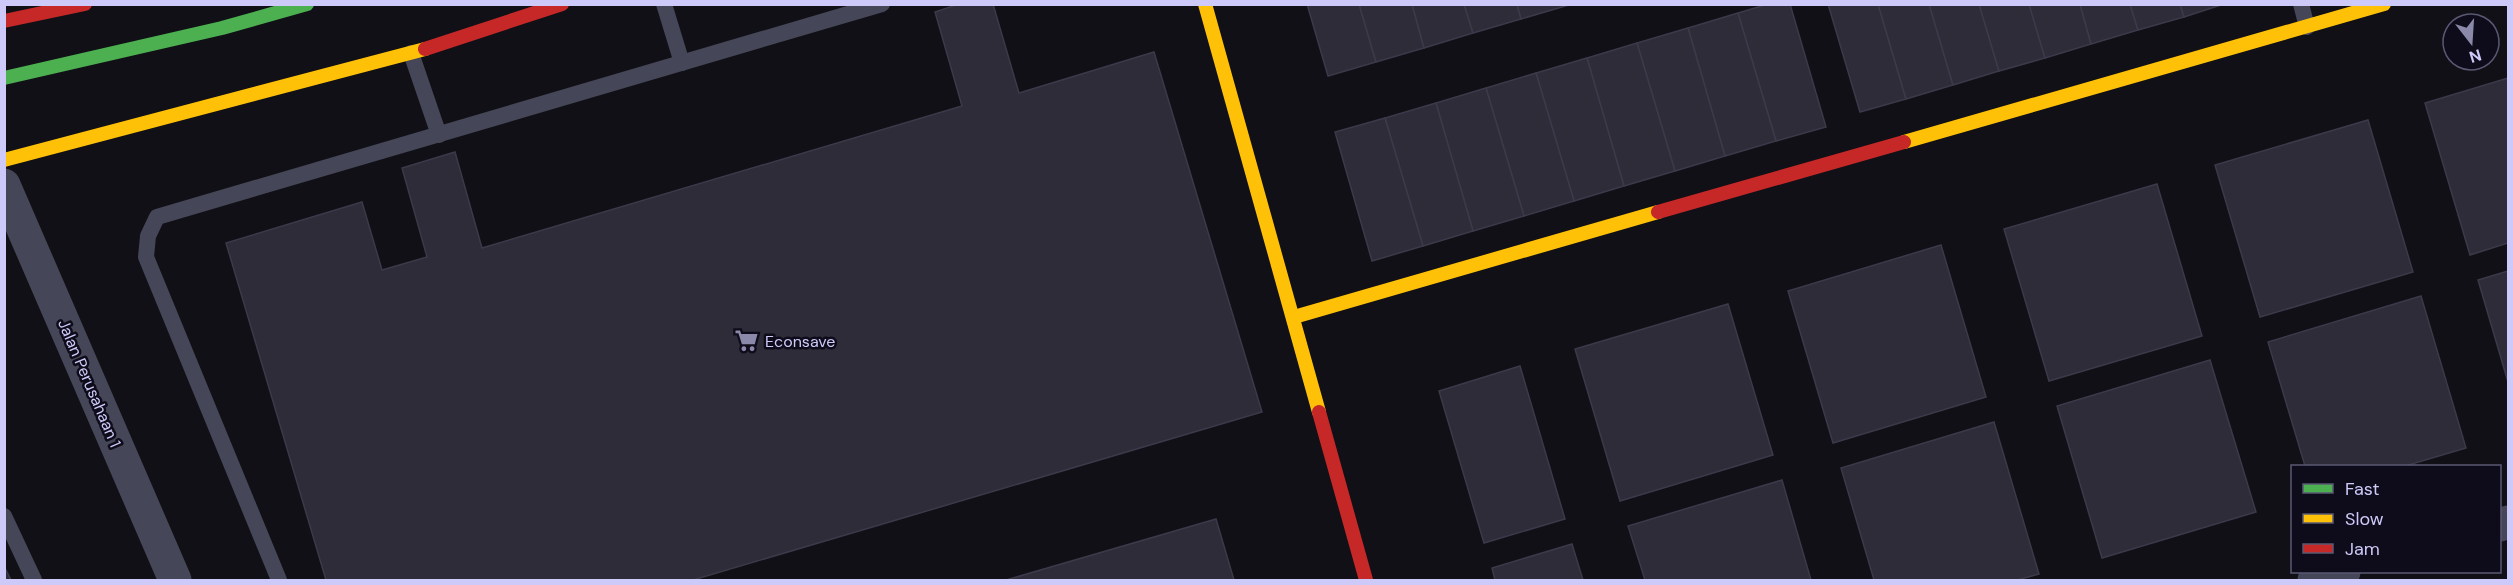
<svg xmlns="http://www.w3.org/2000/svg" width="2513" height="585" font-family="'DM Sans',sans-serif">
<rect width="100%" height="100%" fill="#101016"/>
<g fill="#2e2c38" stroke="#3c3a4a" stroke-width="1.5">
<path d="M959,4H993L1019,93L1154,52L1262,412L693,580H326L226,243L362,202L382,270L427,257L402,168L455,152L482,248L962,106L935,12Z"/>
<path d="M1307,4H1359L1376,62L1328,76Z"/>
<path d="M1359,4H1412L1424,48L1376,62Z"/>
<path d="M1412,4H1464L1473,33L1424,48Z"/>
<path d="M1464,4H1517L1521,19L1473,33Z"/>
<path d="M1517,4H1569V5L1521,19Z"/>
<path d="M1768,4H1790L1826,127L1776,141L1738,13Z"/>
<path d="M1828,4H1878L1906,99L1860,112Z"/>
<path d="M1878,4H1929L1953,85L1906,99Z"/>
<path d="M1929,4H1979L1999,71L1953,85Z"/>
<path d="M1979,4H2029L2045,58L1999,71Z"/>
<path d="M2029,4H2080L2091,44L2045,58Z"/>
<path d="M2080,4H2130L2138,30L2091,44Z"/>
<path d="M2130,4H2180L2184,17L2138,30Z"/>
<path d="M2180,4H2224L2184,17Z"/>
<path d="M1738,13L1776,141L1725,156L1688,28Z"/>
<path d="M1688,28L1725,156L1675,171L1637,43Z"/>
<path d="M1637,43L1675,171L1624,186L1587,58Z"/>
<path d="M1587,58L1624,186L1574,201L1536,73Z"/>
<path d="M1536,73L1574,201L1524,216L1486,88Z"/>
<path d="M2508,78V243L2470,255L2425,103Z"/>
<path d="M1486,88L1524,216L1473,231L1436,103Z"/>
<path d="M1436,103L1473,231L1423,246L1385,118Z"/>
<path d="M1385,118L1423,246L1372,261L1335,132Z"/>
<path d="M2368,120L2413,272L2260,317L2215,165Z"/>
<path d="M2157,184L2202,336L2049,381L2004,229Z"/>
<path d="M1941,245L1986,397L1833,443L1788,291Z"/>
<path d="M2508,271V382L2478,280Z"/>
<path d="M2421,296L2466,448L2405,466H2305L2268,342Z"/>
<path d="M1728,304L1773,455L1620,501L1575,349Z"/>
<path d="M2210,360L2256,512L2102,558L2057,406Z"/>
<path d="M1520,366L1565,519L1484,543L1439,391Z"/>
<path d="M1994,422L2039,574L2017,580H1874L1841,468Z"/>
<path d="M1782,480L1811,580H1645L1628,526Z"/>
<path d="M1216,519L1234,580H1006Z"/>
<path d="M1572,544L1583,580H1495L1492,568Z"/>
<path d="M4,566L11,580H4Z"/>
</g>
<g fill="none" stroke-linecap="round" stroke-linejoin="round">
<g stroke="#454657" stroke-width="16">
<path d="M664,4L682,63"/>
<path d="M2301,4L2307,27"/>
<path d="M411,53L439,135"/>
<path d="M4,516L34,580"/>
<path d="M279,580L146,257L148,236L157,217L882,4"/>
</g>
<g stroke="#454657" stroke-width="33">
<path d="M4,185L175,580"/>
<path d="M2500,525L2508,522"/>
<path d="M2314,580L2344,572"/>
</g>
<path stroke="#4caf50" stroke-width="14" d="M4,78L222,28L307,4"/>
<g stroke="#ffc107" stroke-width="14">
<path d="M1205,4L1319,412"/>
<path d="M1904,142L2384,4"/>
<path d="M4,160L425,49"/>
<path d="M1294,317L1658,212"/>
</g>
<g stroke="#c62828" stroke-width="14">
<path d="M4,21L85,4"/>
<path d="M425,49L562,4"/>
<path d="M1658,212L1904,142"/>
<path d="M1319,412L1366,580"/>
</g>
</g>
<defs>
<symbol id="supermarket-bare" viewBox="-9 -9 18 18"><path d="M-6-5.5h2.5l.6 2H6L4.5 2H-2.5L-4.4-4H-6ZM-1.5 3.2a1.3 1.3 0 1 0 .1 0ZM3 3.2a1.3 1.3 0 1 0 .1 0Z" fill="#8b89aa" stroke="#0e0c1a" stroke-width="2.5" paint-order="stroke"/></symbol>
</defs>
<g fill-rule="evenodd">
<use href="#supermarket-bare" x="730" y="324" width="33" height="33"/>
</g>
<g text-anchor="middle" stroke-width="5" stroke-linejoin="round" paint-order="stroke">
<g font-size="16" fill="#cdcaf9" stroke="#0e0c1a" text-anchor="start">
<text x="765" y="347">Econsave</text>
</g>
<g font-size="16" fill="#cdcaf9" stroke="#0e0c1a">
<text transform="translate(90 383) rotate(67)" y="6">Jalan Perusahaan 1</text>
</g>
</g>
<rect width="2513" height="585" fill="none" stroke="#cdcaf9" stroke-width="12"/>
<rect x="2291" y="465" width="210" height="108" fill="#0e0c1a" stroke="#5a5873" stroke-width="1.5"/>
<rect x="2303" y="484" width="30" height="9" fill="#4caf50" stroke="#5a5873" stroke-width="1.5"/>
<text x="2345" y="495" font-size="18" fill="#cdcaf9">Fast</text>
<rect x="2303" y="514" width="30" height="9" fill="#ffc107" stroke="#5a5873" stroke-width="1.5"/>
<text x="2345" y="525" font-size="18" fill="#cdcaf9">Slow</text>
<rect x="2303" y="544" width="30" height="9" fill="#c62828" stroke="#5a5873" stroke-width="1.5"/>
<text x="2345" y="555" font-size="18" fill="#cdcaf9">Jam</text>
<g transform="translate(2471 42) rotate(163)"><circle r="28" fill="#0e0c1a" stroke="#5a5873" stroke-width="1.5"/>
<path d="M0-4.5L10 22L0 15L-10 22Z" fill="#8b89aa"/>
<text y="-9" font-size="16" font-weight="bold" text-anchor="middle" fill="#cdcaf9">N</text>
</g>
</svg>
